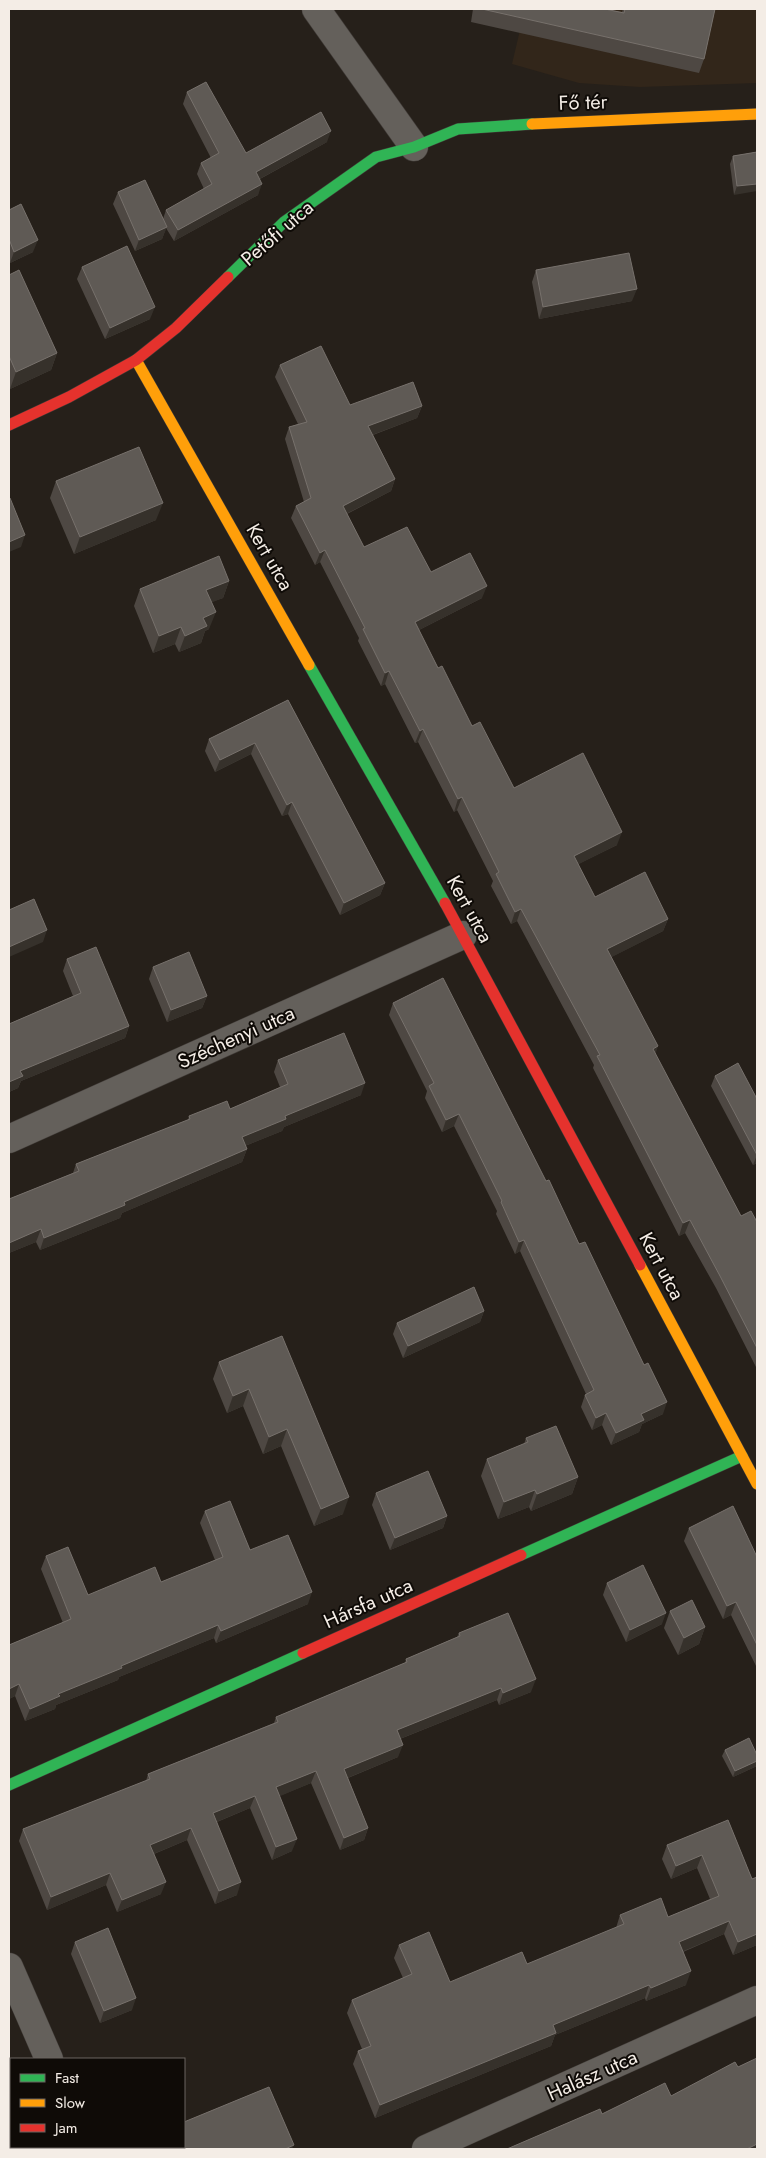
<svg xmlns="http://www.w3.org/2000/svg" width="766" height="2158" font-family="Jost,sans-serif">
<rect width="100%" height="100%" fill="#26201a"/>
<path fill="#32261a" d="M525,9H757V83L640,87L579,83L512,64Z"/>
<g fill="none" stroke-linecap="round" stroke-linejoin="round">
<defs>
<g id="street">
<path d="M316,9L414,147"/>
<path d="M9,1139L463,935"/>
<path d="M9,1967L49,2059"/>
<path d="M87,2147L88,2149"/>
<path d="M426,2149L757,2000"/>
</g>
<g id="fast">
<path d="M228,277L284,222L376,157L414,147L458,129L532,124"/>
<path d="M309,665L445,903"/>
<path d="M521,1555L742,1456"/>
<path d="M9,1785L303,1653"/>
</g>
<g id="slow">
<path d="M532,124L757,114"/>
<path d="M136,360L309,665"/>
<path d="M640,1265L757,1484"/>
</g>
<g id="jam">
<path d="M9,425L69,397L136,360L176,328L228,277"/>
<path d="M445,903L640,1265"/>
<path d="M303,1653L521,1555"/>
</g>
</defs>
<use href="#street" stroke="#403b37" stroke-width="29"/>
<use href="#fast" stroke="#403b37" stroke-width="12"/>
<use href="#slow" stroke="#403b37" stroke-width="12"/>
<use href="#jam" stroke="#403b37" stroke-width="12"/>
<use href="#street" stroke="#64605b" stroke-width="28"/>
<use href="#fast" stroke="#30b455" stroke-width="11"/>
<use href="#slow" stroke="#ff9f0a" stroke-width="11"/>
<use href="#jam" stroke="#e5322d" stroke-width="11"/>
</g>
<g fill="#4e4843">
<path d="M473,9H605L622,12L623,9H715L704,59L699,73L471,22Z"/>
<path d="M187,92L246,153L327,142L260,179L258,195L174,241L166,228L162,239L135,251L113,204L118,192L163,219L166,210L204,189L197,174L201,163L211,158L183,104Z"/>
<path d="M757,152L734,195L730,164L733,156Z"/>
<path d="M9,210L33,252L10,263L9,260Z"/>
<path d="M82,267L150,319L105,339L77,279Z"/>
<path d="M536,270L632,301L539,319L532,282Z"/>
<path d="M9,275L57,353L51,370L10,389L9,386Z"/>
<path d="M280,365L350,405L422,406L417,418L373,435L395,479L391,491L347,514L364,547L431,572L482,598L419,630L438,668L472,726L514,788L617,845L578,864L595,897L668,919L663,931L611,957L655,1054L741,1216L757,1222V1369L716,1288L685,1233L679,1236L593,1068L594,1065L517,921L511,924L491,886L493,881L457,810L454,812L418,742L415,743L385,684L381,686L358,641L359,638L320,562L315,565L291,518L296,506L304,502L285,439L289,427L298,424L275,377Z"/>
<path d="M56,481L156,520L74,554L50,498Z"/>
<path d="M229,581L223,598L211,602L209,629L205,631L201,643L179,652L175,644L153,653L134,606L140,589Z"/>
<path d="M288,700L385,883L380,895L340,915L288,814L282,816L251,754L215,772L205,751L209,739Z"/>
<path d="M67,959L129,1026L125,1038L21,1081L18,1088L9,1092V1024L73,996L63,971Z"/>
<path d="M153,967L207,996L202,1008L167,1022L149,979Z"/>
<path d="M393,1003L579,1244L663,1414L642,1424L639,1432L611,1445L602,1425L592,1430L581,1407L585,1395L586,1394L520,1251L515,1254L496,1214L497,1211L454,1126L442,1132L425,1098L427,1091L389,1015Z"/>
<path d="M278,1060L361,1095L284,1127L282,1131L245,1146L247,1149L242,1162L122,1213L120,1218L40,1250L36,1242L9,1253V1199L73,1173L76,1164L188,1120L189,1116L230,1109L280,1087L274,1072Z"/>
<path d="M715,1076L757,1099V1163L753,1165L711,1086Z"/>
<path d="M484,1311L480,1322L403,1358L393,1334L397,1323Z"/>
<path d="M282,1336L343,1514L314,1526L281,1446L263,1454L243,1406L227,1413L213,1379L219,1362Z"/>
<path d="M526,1438L578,1477L572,1494L531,1511L529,1507L498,1519L481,1476L487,1459L524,1444Z"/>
<path d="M376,1493L447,1516L443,1528L390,1550L372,1505Z"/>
<path d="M205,1511L250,1550L308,1604L216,1643L214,1638L119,1677L118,1680L56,1705L55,1709L25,1721L15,1696L9,1699V1645L63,1623L41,1569L46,1556L88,1595L161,1582L215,1560L200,1523Z"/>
<path d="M689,1528L757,1557V1668L731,1615L723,1619L684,1541Z"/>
<path d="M607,1583L662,1624L626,1642L603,1595Z"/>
<path d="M670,1611L705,1627L699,1644L678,1655L664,1628Z"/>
<path d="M459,1633L531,1692L499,1705L497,1700L400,1739L398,1757L348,1778L368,1828L364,1840L340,1850L311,1783L279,1796L292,1851L272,1860L250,1808L217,1822L237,1895L215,1904L187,1840L154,1854L161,1894L117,1912L106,1885L47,1910L19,1841L23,1829L146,1781L148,1774L274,1723L276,1717L405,1663L406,1659L457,1637Z"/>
<path d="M725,1750L757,1766L733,1777L722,1756Z"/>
<path d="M728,1820L752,1879L757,1877V1945L733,1955L724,1934L683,1952L686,1985L646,2001L645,1998L555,2035L551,2046L375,2118L353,2064L358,2051L362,2049L347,2013L352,2000L403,1978L394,1958L399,1945L450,1982L527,1964L616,1928L620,1915L668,1917L710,1899L697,1868L671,1879L662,1859L667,1845Z"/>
<path d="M75,1942L132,2010L100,2023L71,1954Z"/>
<path d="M140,2147H147L292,2149H139Z"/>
</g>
<g fill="#36312b">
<path d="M331,131L327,142L252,183L256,172Z"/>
<path d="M262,184L258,195L174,241L178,230Z"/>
<path d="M757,184V191L734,195L737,186Z"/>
<path d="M167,227L162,239L135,251L139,240Z"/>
<path d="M38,240L33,252L10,263L14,252Z"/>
<path d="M637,289L632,301L539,319L543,307Z"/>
<path d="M155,307L150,319L105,339L110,328Z"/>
<path d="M57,353L51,370L10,389L16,372Z"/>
<path d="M422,406L417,418L364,438L368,426Z"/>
<path d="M395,479L391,491L338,518L343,506Z"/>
<path d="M163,503L156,520L74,554L80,537Z"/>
<path d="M25,535L21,547L9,552V542Z"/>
<path d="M325,550L320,562L315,565L320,553Z"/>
<path d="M229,581L223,598L200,607L206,590Z"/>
<path d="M487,586L482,598L411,634L415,622Z"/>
<path d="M216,612L209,629L205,631L201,643L179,652L185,636L203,618Z"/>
<path d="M181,627L175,644L153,653L159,636Z"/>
<path d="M389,671L385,684L381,686L385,673Z"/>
<path d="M423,729L418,742L415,743L420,731Z"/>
<path d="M255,743L251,754L215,772L220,760Z"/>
<path d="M462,797L457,810L454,812L458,799Z"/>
<path d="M292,802L288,814L282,816L287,805Z"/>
<path d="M622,832L617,845L569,869L574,856Z"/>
<path d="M385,883L380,895L340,915L344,903Z"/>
<path d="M521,909L517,921L511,924L515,912Z"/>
<path d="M668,919L663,931L602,962L607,949Z"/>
<path d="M47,930L43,942L9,957V947Z"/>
<path d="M207,996L202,1008L167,1022L171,1010Z"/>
<path d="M129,1026L125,1038L21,1081L18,1088L9,1092V1082L20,1071Z"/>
<path d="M658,1046L654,1059L653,1049Z"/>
<path d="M365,1083L361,1095L284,1127L282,1131L237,1149L242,1137L285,1116Z"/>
<path d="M459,1114L454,1126L442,1132L446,1120Z"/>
<path d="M247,1149L242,1162L122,1213L120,1218L40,1250L44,1238L124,1202Z"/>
<path d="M757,1155V1163L753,1165Z"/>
<path d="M690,1220L685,1233L679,1236L683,1223Z"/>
<path d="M41,1229L36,1242L9,1253V1243Z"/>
<path d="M524,1240L520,1251L515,1254L519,1242Z"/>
<path d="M484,1311L480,1322L403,1358L408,1346Z"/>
<path d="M249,1389L243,1406L227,1413L233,1396Z"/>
<path d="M667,1402L663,1414L642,1424L639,1432L611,1445L616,1433L641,1414Z"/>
<path d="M606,1413L602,1425L592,1430L596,1418Z"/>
<path d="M287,1429L281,1446L263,1454L269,1437Z"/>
<path d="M578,1477L572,1494L531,1511L537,1494Z"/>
<path d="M535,1490L529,1507L498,1519L504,1502Z"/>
<path d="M349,1497L343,1514L314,1526L321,1509Z"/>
<path d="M447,1516L443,1528L390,1550L395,1538Z"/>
<path d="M312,1592L308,1604L216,1643L221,1631Z"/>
<path d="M736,1602L731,1615L723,1619L727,1606Z"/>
<path d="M666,1613L662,1624L626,1642L630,1630Z"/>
<path d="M218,1625L214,1638L119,1677L118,1680L56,1705L55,1709L25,1721L30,1709L58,1694L121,1666Z"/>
<path d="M705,1627L699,1644L678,1655L684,1638Z"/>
<path d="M536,1679L531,1692L499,1705L503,1693Z"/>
<path d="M19,1684L15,1696L9,1699V1689Z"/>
<path d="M501,1688L497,1700L392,1742L397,1730Z"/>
<path d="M403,1745L398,1757L340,1781L344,1769Z"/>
<path d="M757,1761V1766L733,1777L735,1771Z"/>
<path d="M316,1771L311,1783L271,1800L276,1787Z"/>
<path d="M255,1796L250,1808L209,1825L213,1813Z"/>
<path d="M191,1828L187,1840L146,1857L150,1845Z"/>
<path d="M368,1828L364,1840L340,1850L344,1838Z"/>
<path d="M297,1839L292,1851L272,1860L276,1847Z"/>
<path d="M702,1855L697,1868L671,1879L676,1866Z"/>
<path d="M110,1873L106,1885L47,1910L51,1897Z"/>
<path d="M166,1882L161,1894L117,1912L122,1900Z"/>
<path d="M241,1882L237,1895L215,1904L219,1891Z"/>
<path d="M729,1921L724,1934L674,1955L679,1942Z"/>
<path d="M757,1934V1945L733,1955L738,1942Z"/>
<path d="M691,1971L686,1985L646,2001L651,1988Z"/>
<path d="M649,1985L645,1998L555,2035L551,2046L375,2118L380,2105L553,2025Z"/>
<path d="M136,1998L132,2010L100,2023L104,2011Z"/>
<path d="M757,2144V2149H747Z"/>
<path d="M294,2145L292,2149H285Z"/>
</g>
<g fill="#5f5a55" stroke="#77716c">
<path d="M482,9H605L624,13L625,9H715L704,59Z"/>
<path d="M206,82L246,153L321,112L331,131L256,172L262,184L178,230L166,210L212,184L201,163L219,153L187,92Z"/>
<path d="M757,152V184L737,186L733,156Z"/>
<path d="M145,180L167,227L139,240L118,192Z"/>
<path d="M21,204L38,240L14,252L9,239V210Z"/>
<path d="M127,246L155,307L110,328L82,267Z"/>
<path d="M629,253L637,289L543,307L536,270Z"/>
<path d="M19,270L57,353L16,372L9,356V275Z"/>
<path d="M321,346L350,405L413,382L422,406L368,426L395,479L343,506L364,547L407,527L431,572L470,553L487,586L415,622L438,668L442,666L472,726L480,722L514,788L583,753L622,832L574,856L595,897L645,872L668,919L607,949L658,1046L653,1049L741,1216L751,1211L757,1222V1348L720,1276L690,1220L683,1223L597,1056L600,1055L521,909L515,912L496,874L499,872L462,797L458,799L423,729L420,731L389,671L385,673L363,629L365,628L325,550L320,553L296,506L311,498L289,427L307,422L280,365Z"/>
<path d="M139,447L163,503L80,537L56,481Z"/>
<path d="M10,498L25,535L9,542V499Z"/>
<path d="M219,556L229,581L206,590L216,612L203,618L207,626L185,636L181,627L159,636L140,589Z"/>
<path d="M288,700L385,883L344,903L292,802L287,805L255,743L220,760L209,739Z"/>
<path d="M34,899L47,930L9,947V910Z"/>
<path d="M96,947L129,1026L20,1071L23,1076L9,1082V1024L81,993L67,959Z"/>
<path d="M189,952L207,996L171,1010L153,967Z"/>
<path d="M443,978L546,1181L549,1180L579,1244L585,1242L644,1365L648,1363L667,1402L641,1414L644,1420L616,1433L606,1413L596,1418L585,1395L594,1390L524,1240L519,1242L501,1202L502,1201L459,1114L446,1120L429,1086L434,1083L393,1003Z"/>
<path d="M344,1033L365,1083L285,1116L286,1119L242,1137L247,1149L124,1202L125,1205L44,1238L41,1229L9,1243V1199L79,1171L76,1164L190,1119L189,1116L227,1101L230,1109L288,1084L278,1060Z"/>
<path d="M738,1063L757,1099V1155L715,1076Z"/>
<path d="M474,1287L484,1311L408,1346L397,1323Z"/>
<path d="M282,1336L349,1497L321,1509L287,1429L269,1437L249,1389L233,1396L219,1362Z"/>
<path d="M556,1426L578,1477L537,1494L535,1490L504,1502L487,1459L528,1442L526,1438Z"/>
<path d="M428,1471L447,1516L395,1538L376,1493Z"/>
<path d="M230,1501L250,1550L288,1535L312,1592L221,1631L218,1625L121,1666L122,1668L58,1694L60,1696L30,1709L19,1684L9,1689V1645L71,1619L46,1556L68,1547L88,1595L155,1567L161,1582L223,1557L205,1511Z"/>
<path d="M733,1506L757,1557V1645L736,1602L727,1606L689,1528Z"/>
<path d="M643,1565L666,1613L630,1630L607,1583Z"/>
<path d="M692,1600L705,1627L684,1638L670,1611Z"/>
<path d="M508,1613L536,1679L503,1693L501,1688L397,1730L403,1745L344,1769L368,1828L344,1838L316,1771L276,1787L297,1839L276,1847L255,1796L213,1813L241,1882L219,1891L191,1828L150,1845L166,1882L122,1900L110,1873L51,1897L23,1829L150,1779L148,1774L278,1722L276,1717L407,1662L406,1659L460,1636L459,1633Z"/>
<path d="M749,1738L757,1755V1761L735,1771L725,1750Z"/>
<path d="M728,1820L752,1879L757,1877V1934L738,1942L729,1921L679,1942L691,1971L651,1988L649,1985L553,2025L556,2033L380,2105L358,2051L371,2046L352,2000L412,1974L399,1945L429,1932L450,1982L522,1952L527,1964L624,1924L620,1915L661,1898L668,1917L719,1896L702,1855L676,1866L667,1845Z"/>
<path d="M108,1928L136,1998L104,2011L75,1942Z"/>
<path d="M757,2058V2144L747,2149H507L600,2109L602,2114L665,2083L671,2096L735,2062L738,2067Z"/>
<path d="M269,2087L294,2145L285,2149H148L147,2147H184V2122Z"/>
</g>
<g text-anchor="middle" stroke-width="4" stroke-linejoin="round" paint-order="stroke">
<g font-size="20" fill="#f4ede6" stroke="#0f0b07">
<text transform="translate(583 102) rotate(-2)" y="7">Fő tér</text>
<text transform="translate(277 233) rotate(-41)" y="7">Petőfi utca</text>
<text transform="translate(270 557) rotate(60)" y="7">Kert utca</text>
<text transform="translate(470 909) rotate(61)" y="7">Kert utca</text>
<text transform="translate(236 1037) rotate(-24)" y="7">Széchenyi utca</text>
<text transform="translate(662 1266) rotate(62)" y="7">Kert utca</text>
<text transform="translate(368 1603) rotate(-24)" y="7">Hársfa utca</text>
<text transform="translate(592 2075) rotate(-24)" y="7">Halász utca</text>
</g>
</g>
<rect width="766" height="2158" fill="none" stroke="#f4ede6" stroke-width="20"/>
<rect x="10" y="2058" width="175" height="90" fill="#0f0b07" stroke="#6b6560"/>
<rect x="20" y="2074" width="25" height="8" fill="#30b455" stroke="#6b6560"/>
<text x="55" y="2083" font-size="15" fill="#f4ede6">Fast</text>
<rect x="20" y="2099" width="25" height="8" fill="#ff9f0a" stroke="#6b6560"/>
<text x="55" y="2108" font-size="15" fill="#f4ede6">Slow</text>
<rect x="20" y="2124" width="25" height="8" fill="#e5322d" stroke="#6b6560"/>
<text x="55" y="2133" font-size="15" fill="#f4ede6">Jam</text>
</svg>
